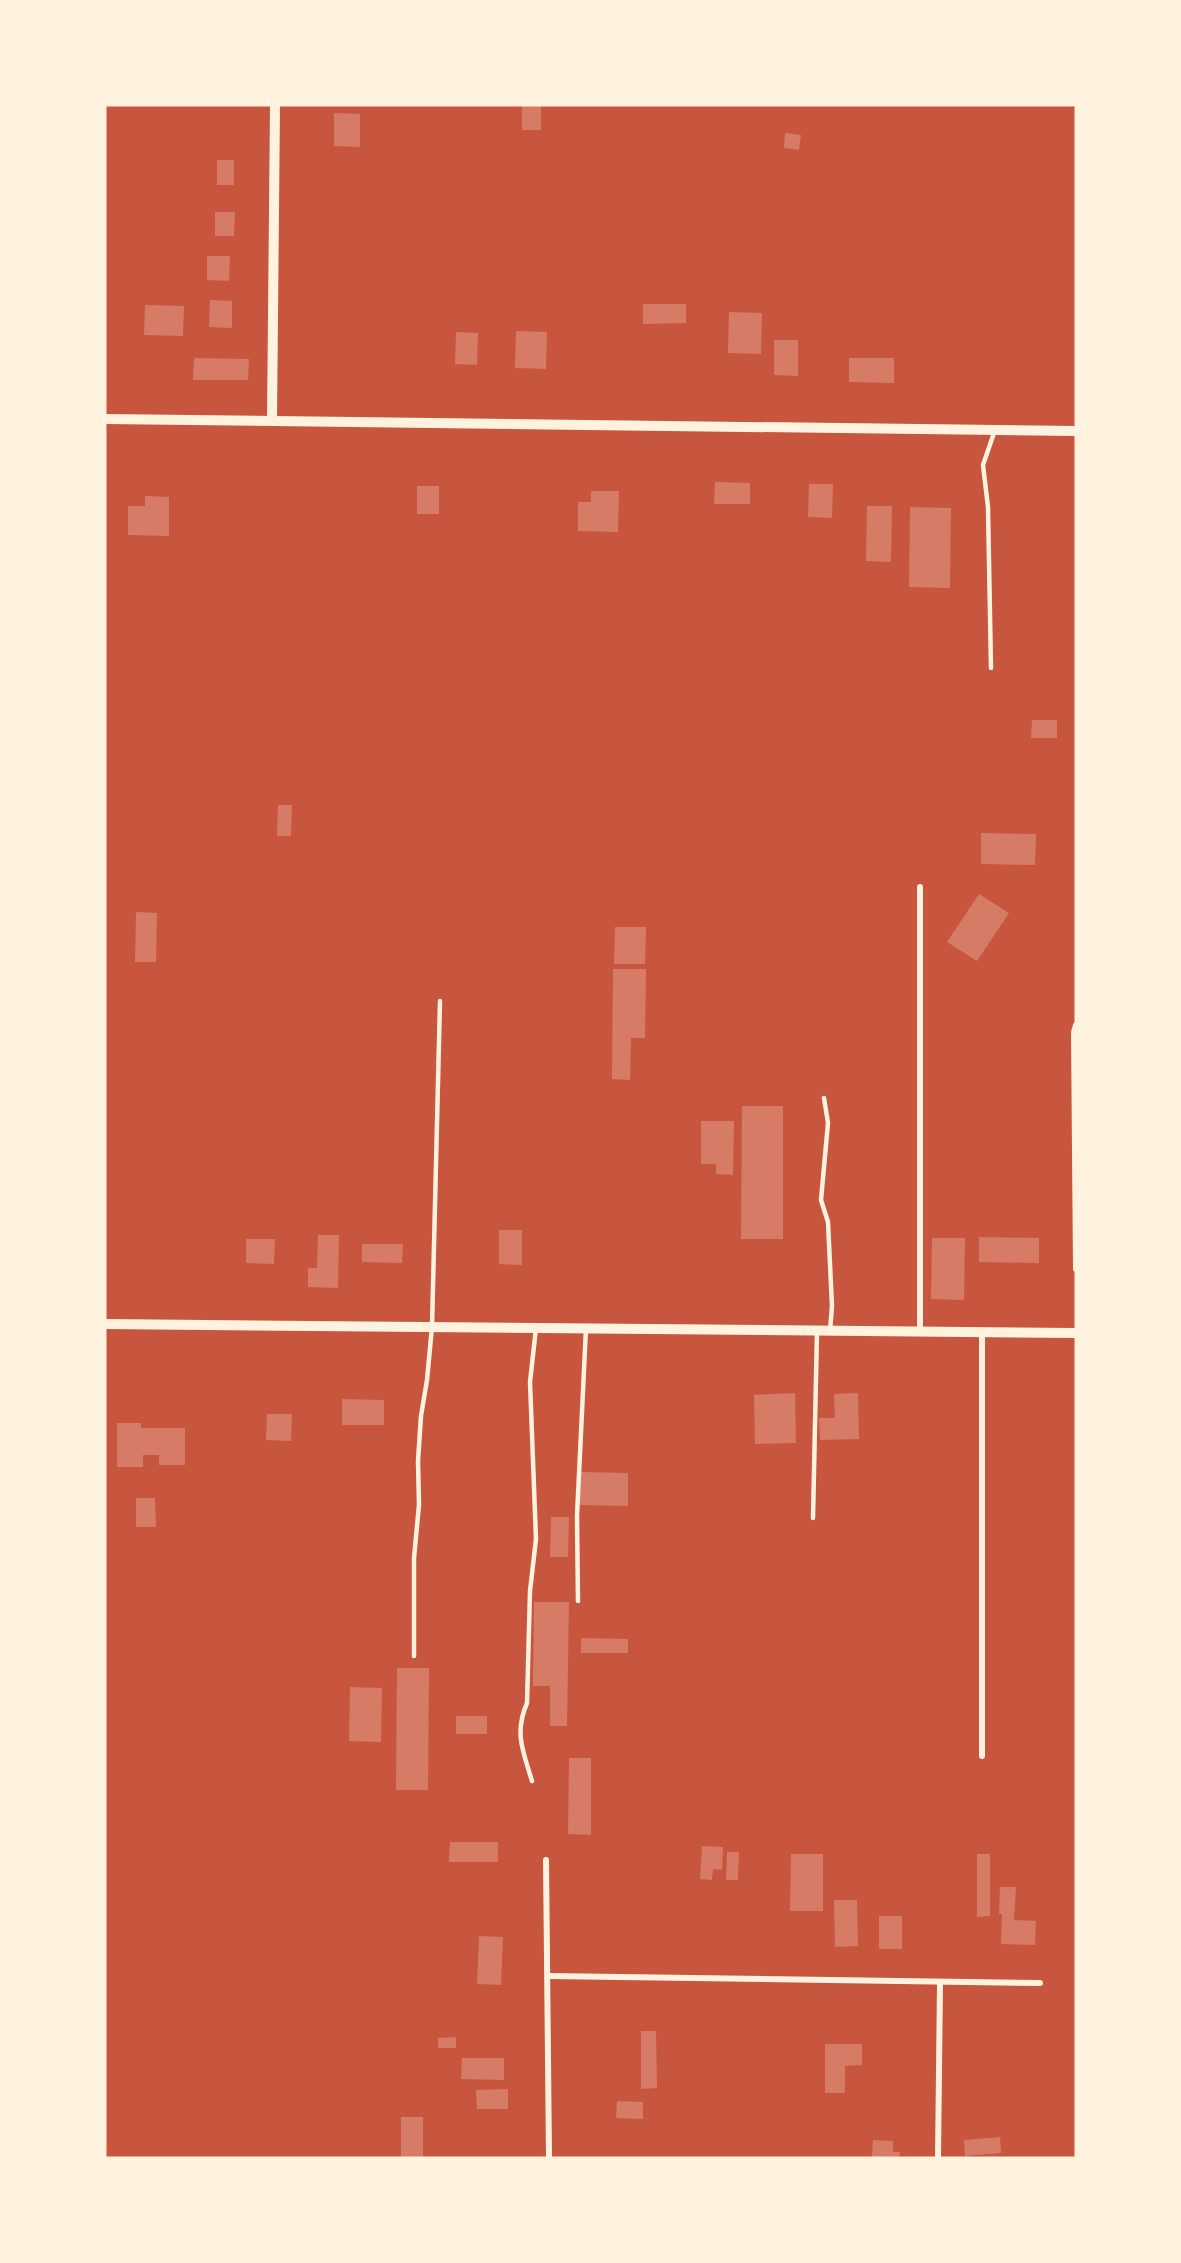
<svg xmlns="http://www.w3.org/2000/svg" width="1181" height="2263" font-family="'Source Sans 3',sans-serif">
<rect width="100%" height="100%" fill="#c8553d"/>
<g fill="#d67c66">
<rect x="522" y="105" width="19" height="25"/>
<path d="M334,113L360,114V147L334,146Z"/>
<path d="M785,133L801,135L799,150L784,148Z"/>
<rect x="217" y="160" width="17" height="25"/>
<path d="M215,212H235L234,236H215Z"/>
<path d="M207,256H230L229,281L207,280Z"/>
<path d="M210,300L232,301V328L209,327Z"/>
<path d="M643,304H686V323L643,324Z"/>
<path d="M145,305L184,306L183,336L144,335Z"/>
<path d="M729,312L762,313L761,354L728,353Z"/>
<path d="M516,331L547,332L546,369L515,368Z"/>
<path d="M456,332L478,333L477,365L455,364Z"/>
<path d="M774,340H798V376L774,375Z"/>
<path d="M194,358L249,359L248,380H193Z"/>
<path d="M849,358H894V383L849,382Z"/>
<path d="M715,482L750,483V504H714Z"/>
<path d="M809,484H833L832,518L808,517Z"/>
<rect x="417" y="486" width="22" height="28"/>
<path d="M591,491H619L618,532L578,531V502H591Z"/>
<path d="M145,496L169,497V536L128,535V506H145Z"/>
<path d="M867,506H892L891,562L866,561Z"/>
<path d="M910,507L951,508L950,588L909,587Z"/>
<path d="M1032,720H1057V738H1031Z"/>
<path d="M278,805H292L291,836H277Z"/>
<path d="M981,833L1036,834L1035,865L981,864Z"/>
<path d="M979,894L1009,913L977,961L947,942Z"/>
<path d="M136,912L157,913L156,962H135Z"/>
<path d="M615,927H646L645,964H614Z"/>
<path d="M613,969H646L645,1038H631L630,1080L612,1079Z"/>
<path d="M742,1106H783V1239H741Z"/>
<path d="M701,1121H734L733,1175L716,1174V1164H701Z"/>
<path d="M499,1230H522V1265L499,1264Z"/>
<path d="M318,1235H339L338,1288L308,1287V1268H317Z"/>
<path d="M979,1237L1039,1238V1263L979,1262Z"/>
<path d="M932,1238H965L964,1300L931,1299Z"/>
<path d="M246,1239H275L274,1264L246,1263Z"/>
<path d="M362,1244H403L402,1263L362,1262Z"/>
<path d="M795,1393L796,1443L755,1444L754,1395Z"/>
<path d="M858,1393L859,1439L820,1440L819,1418H835L834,1394Z"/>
<path d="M342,1399L384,1400V1425H342Z"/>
<path d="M267,1414H292L291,1441L266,1440Z"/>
<path d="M117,1423H141V1428H185V1465H159V1455H143V1467H117Z"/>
<path d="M580,1472L628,1473V1506L580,1505Z"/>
<path d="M136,1498H155L156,1527H136Z"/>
<path d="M551,1517H569L568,1557H550Z"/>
<path d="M534,1602H569L567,1726H550V1686H533Z"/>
<path d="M581,1638L628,1639V1653H581Z"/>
<path d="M397,1668H429L428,1790H396Z"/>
<path d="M350,1687L382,1688L381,1742L349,1741Z"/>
<rect x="456" y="1716" width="31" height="18"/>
<path d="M569,1758H591V1835L568,1834Z"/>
<path d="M450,1842H498V1862H449Z"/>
<path d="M702,1846L723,1847L722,1870L713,1869L712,1880L700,1879Z"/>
<path d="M727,1852H739L738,1880H726Z"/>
<path d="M791,1854H823V1911H790Z"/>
<path d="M977,1854H990V1916L977,1917Z"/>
<path d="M1000,1887H1016L1014,1920L1036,1921L1035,1945L1001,1944L1002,1914H999Z"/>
<path d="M834,1900H857L858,1946L835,1947Z"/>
<rect x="879" y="1916" width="23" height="33"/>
<path d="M479,1936L503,1937L501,1985L477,1984Z"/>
<path d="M641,2031H656L657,2088L641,2089Z"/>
<path d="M456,2037V2048H438V2038Z"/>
<path d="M825,2044H862V2065L845,2066V2093H825Z"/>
<path d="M462,2058H504V2080L461,2079Z"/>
<path d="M508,2089V2109H477L476,2090Z"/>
<path d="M617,2101L643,2102V2119L616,2118Z"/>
<rect x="401" y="2117" width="22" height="41"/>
<path d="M1000,2137L1001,2153L965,2156L964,2140Z"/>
<path d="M873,2140L893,2141V2152H900L899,2158H872Z"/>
</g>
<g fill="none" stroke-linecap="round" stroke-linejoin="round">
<g stroke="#fff3e0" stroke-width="4.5">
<path d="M991,668L988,507L983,465L995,430"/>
<path d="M824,1098L828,1123L821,1200L828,1222L832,1306L830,1331"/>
<path d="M813,1518L817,1331"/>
<path d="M578,1601L577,1516L586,1328"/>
<path d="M414,1656V1558L419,1505L418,1461L421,1416L427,1380L432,1327L440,1001"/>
<path d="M532,1781C523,1751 514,1733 527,1703L530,1591L536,1539L530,1382L536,1328"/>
</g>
<g stroke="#fff3e0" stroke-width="6">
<path d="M920,887V1332"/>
<path d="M1076,1025L1074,1032L1076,1269"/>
<path d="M982,1332V1756"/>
<path d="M546,1860L549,2158"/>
<path d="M548,1976L1040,1983"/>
<path d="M938,2158L940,1983"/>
</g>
<g stroke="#fff3e0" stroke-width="10">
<path d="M105,419L1076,431"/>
<path d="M272,421L275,105"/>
<path d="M105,1324L1076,1333"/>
</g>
</g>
<rect width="1181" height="2263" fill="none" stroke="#fff3e0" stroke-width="213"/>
</svg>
